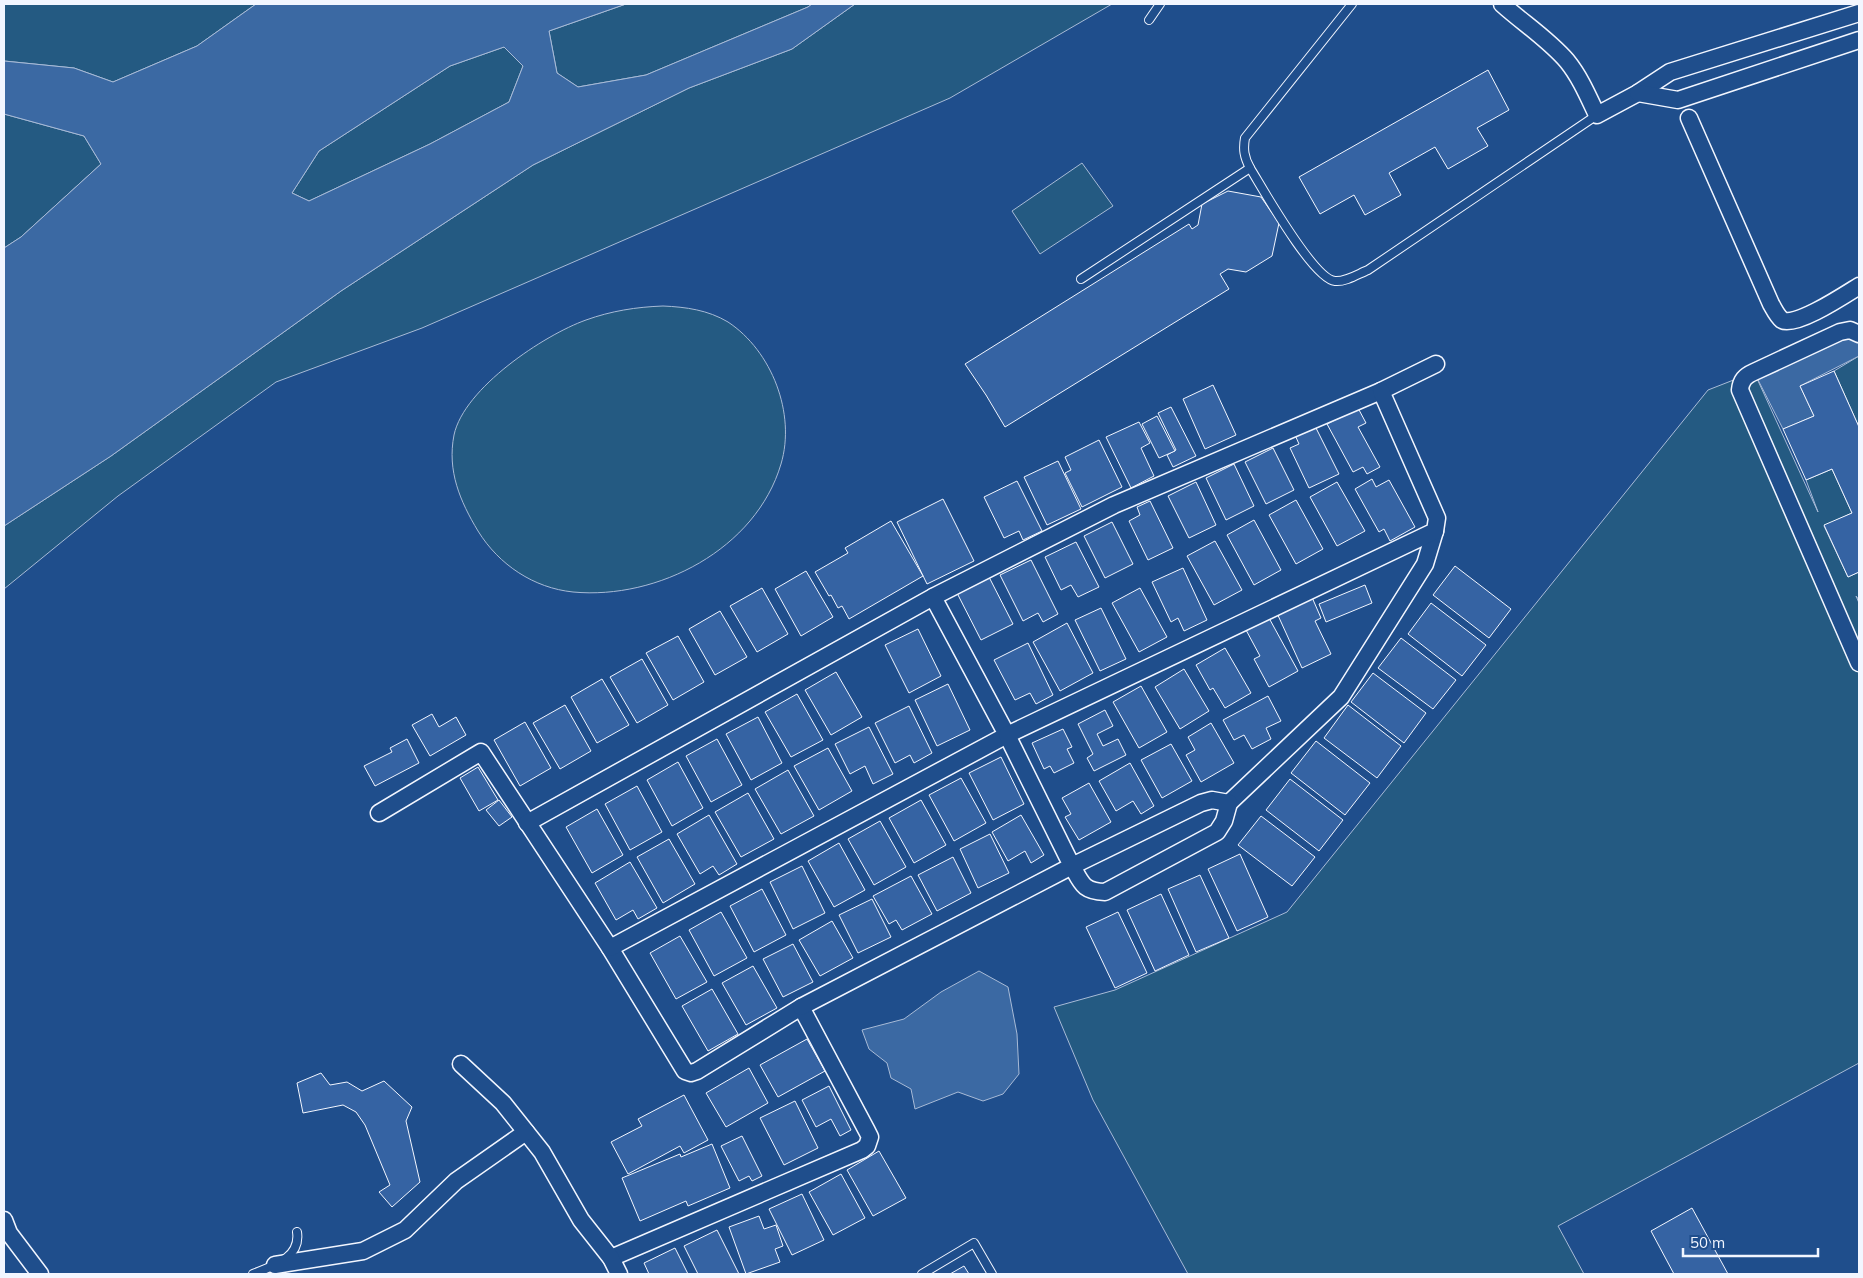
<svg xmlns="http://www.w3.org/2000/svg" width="1863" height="1278" font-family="Mulish,sans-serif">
<rect width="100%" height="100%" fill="#1f4e8c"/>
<g fill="#245a82" stroke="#a8bbd7">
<path d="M4,4H256L197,46L113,82L74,68L4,61Z"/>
<path d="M626,4H812L808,7L646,75L578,87L557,73L549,31Z"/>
<path d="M855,4H1112L950,98L422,328L276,382L118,496L4,589V526L111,456L341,291L533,165L689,88L792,49Z"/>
<path d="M504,47L523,66L509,102L430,144L309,201L292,193L319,151L450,66Z"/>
<path d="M4,114L84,136L101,164L21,237L4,248Z"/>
<path d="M1082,163L1113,206L1040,254L1012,211Z"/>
<path d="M663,306C686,307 708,310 728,322C772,351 796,414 781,464C756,549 658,600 573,592C534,588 499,565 478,531C460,501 447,471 454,435C464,388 544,335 586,320C611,311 636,307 663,306Z"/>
<path d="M1859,356V427L1834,371Z"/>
<path d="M1754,372L1818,512L1806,480L1832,469L1852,513L1824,526L1848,577L1859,572V600L1856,596L1859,603V1063L1558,1226L1584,1274H1188L1093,1100L1054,1007L1115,990L1287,912L1708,390Z"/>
</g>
<g fill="#3b69a3" stroke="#a8bbd7" fill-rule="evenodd">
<path d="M256,4H626L549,31L557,73L578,87L646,75L808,7L812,4H855L792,49L689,88L533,165L341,291L111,456L4,526V248L21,237L101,164L84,136L4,114V61L74,68L113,82L197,46ZM504,47L523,66L509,102L430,144L309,201L292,193L319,151L450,66Z"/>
<path d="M1854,332L1859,341V356L1800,386L1814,416L1783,429L1754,372Z"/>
<path d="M979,971L1008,987L1017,1034L1019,1074L1003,1094L983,1101L958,1092L915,1109L911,1089L891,1078L887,1063L869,1049L862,1030L904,1019L941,992Z"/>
</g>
<g fill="#3563a3" stroke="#f2f6ff">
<path d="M1488,70L1509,110L1477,128L1488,146L1448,169L1435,147L1389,173L1401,195L1365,215L1354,195L1320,214L1299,177Z"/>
<path d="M1228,191L1261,197L1279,223L1272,256L1246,272L1228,269L1220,274L1229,289L1005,427L986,395L965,364L1189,224L1192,229L1198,225L1202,204Z"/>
<path d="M1834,371L1859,427V572L1848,577L1824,525L1852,513L1832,469L1806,480L1783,429L1814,416L1800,386Z"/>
<path d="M1213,385L1236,435L1205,449L1183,399Z"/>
<path d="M1171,407L1196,456L1173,467L1167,455L1176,450L1158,413Z"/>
<path d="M1358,408L1366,423L1358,427L1380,467L1367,474L1363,467L1353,472L1327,424Z"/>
<path d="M1157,416L1175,451L1159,458L1142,424Z"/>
<path d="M1139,422L1150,443L1141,448L1154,476L1131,488L1106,437Z"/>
<path d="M1315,426L1339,474L1309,488L1290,448L1299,444L1295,435Z"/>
<path d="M1099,440L1122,487L1082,507L1065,473L1071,470L1065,457Z"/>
<path d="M1273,448L1294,490L1266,504L1245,462Z"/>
<path d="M1058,461L1081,509L1047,525L1024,477Z"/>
<path d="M1234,464L1254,506L1226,520L1206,478Z"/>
<path d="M1372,479L1376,487L1389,480L1415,527L1390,541L1384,529L1379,532L1355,489Z"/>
<path d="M1017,481L1042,531L1023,540L1019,531L1004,538L984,497Z"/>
<path d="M1196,482L1216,525L1189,538L1168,496Z"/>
<path d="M1337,482L1365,531L1337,546L1310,497Z"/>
<path d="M943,499L974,561L927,584L897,522Z"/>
<path d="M1296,500L1323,549L1296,564L1269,515Z"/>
<path d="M1150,501L1173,548L1148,560L1129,521L1140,515L1137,507Z"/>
<path d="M1254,520L1281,570L1254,585L1227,535Z"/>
<path d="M891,521L923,576L849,619L842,606L838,608L831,595L829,596L815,572L848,553L845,548Z"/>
<path d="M1112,522L1133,564L1105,578L1084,536Z"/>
<path d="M1215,541L1242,590L1214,605L1187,556Z"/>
<path d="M1076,542L1099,587L1078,597L1071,585L1061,590L1045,557Z"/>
<path d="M1031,560L1058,614L1043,622L1038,613L1023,621L1000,575Z"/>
<path d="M1455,566L1511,609L1489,638L1433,595Z"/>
<path d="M1183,568L1207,620L1184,631L1178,618L1171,622L1152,582Z"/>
<path d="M806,571L833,617L801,636L775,589Z"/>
<path d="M989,577L1013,624L981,640L957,593Z"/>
<path d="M1365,585L1372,603L1326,622L1319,604Z"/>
<path d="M762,588L788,634L757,652L730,606Z"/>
<path d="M1140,588L1167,637L1139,652L1112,603Z"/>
<path d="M1311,595L1321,618L1315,621L1331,654L1302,668L1276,611Z"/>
<path d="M1431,603L1486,645L1462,676L1408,634Z"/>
<path d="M1101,608L1126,659L1100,671L1075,620Z"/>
<path d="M720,611L747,657L715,675L689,629Z"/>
<path d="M1269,618L1298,671L1269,687L1254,659L1260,656L1246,630Z"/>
<path d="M1067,623L1093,673L1060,691L1033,642Z"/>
<path d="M918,629L941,676L909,693L885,645Z"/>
<path d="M678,636L704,682L673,700L646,653Z"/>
<path d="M1401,638L1456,680L1433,709L1378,668Z"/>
<path d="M1028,643L1053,695L1036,704L1030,693L1015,700L994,660Z"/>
<path d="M1225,648L1251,693L1225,708L1213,688L1210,690L1196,665Z"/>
<path d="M642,659L668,705L637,723L610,677Z"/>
<path d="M1184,669L1209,711L1180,729L1155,687Z"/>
<path d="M836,672L862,717L831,735L805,690Z"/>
<path d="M1373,673L1426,713L1404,743L1351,702Z"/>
<path d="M602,679L629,725L597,743L571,697Z"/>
<path d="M948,684L970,730L937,746L915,700Z"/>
<path d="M1141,686L1167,732L1139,748L1113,702Z"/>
<path d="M797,694L823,740L791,757L765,712Z"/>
<path d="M1268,696L1281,721L1266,728L1271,739L1252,749L1244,735L1234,740L1223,720Z"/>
<path d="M565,705L591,751L560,769L533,723Z"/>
<path d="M1348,705L1401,746L1377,778L1324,738Z"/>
<path d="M909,706L932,753L914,763L910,755L895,763L875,723Z"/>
<path d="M1105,710L1113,726L1097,734L1103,746L1118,739L1126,755L1094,771L1087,758L1093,754L1078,724Z"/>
<path d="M432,714L439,727L456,717L466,735L430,756L412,725Z"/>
<path d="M758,717L782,763L751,780L726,734Z"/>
<path d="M525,722L551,768L520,786L494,740Z"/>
<path d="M1211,723L1234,763L1201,782L1186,755L1195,750L1188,737Z"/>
<path d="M869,727L893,774L873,784L865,766L850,774L835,744Z"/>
<path d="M1063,729L1072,747L1067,749L1074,763L1054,773L1050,766L1044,769L1032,743Z"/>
<path d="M407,739L419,763L375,786L364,766L392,752L390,748Z"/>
<path d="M717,739L742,785L711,802L686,756Z"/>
<path d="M1316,741L1370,783L1345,815L1291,773Z"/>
<path d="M1171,744L1192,781L1162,798L1141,760Z"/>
<path d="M828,748L852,791L819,810L794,766Z"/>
<path d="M1001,757L1024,804L993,820L969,773Z"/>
<path d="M678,762L703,808L672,826L647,780Z"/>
<path d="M1130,763L1154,806L1141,814L1133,801L1116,811L1099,781Z"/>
<path d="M478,767L498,800L479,811L460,778Z"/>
<path d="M788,770L814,816L781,834L755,789Z"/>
<path d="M961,778L986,823L954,841L929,795Z"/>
<path d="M1290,779L1343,820L1319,851L1266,810Z"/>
<path d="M1089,783L1111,822L1079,840L1065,817L1071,814L1062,798Z"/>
<path d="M637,786L662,832L630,850L605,804Z"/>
<path d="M748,793L774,839L741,857L715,812Z"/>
<path d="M499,800L512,817L499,826L486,810Z"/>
<path d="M921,800L946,845L914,863L889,818Z"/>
<path d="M597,809L623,855L592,873L566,827Z"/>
<path d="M709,815L737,864L719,875L713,866L700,874L677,834Z"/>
<path d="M1021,815L1044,855L1031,863L1025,851L1008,861L992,832Z"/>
<path d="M1261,816L1315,857L1292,886L1238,845Z"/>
<path d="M880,821L906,867L874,885L848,839Z"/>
<path d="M990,834L1009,873L978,888L960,849Z"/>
<path d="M669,839L695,884L663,903L637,857Z"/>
<path d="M839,843L865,890L834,907L808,861Z"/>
<path d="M1240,854L1268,917L1237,931L1208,869Z"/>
<path d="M953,857L971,893L937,911L918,875Z"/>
<path d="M630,862L657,908L638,919L633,910L616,920L595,883Z"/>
<path d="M802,866L825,913L793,929L770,882Z"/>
<path d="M1200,875L1229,938L1196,952L1168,889Z"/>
<path d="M911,876L932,914L902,930L896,920L889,924L873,896Z"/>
<path d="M762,889L786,935L754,952L730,906Z"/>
<path d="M1161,894L1189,955L1155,971L1127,910Z"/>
<path d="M872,899L891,937L858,953L839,915Z"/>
<path d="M721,912L747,958L714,976L689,930Z"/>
<path d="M1118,912L1147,973L1115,988L1086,927Z"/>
<path d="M832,921L853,958L820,976L799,940Z"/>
<path d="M680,936L707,982L676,999L650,953Z"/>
<path d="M793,944L813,982L783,997L763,959Z"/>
<path d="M753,966L777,1008L746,1025L722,983Z"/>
<path d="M712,989L738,1034L708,1051L682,1006Z"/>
<path d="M807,1039L825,1071L778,1097L760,1065Z"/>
<path d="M749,1068L768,1103L726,1127L706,1093Z"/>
<path d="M321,1073L330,1085L347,1082L362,1091L384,1081L412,1107L406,1121L420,1182L392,1207L379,1192L390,1185L365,1125L356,1112L343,1105L303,1113L297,1083Z"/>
<path d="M829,1086L851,1130L840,1136L831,1119L816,1127L802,1100Z"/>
<path d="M684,1095L708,1140L684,1153L680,1146L628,1174L611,1142L642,1126L638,1119Z"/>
<path d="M795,1101L818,1148L784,1165L760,1118Z"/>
<path d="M742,1136L762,1176L752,1181L749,1176L739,1181L721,1146Z"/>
<path d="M712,1144L730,1188L688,1206L686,1201L640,1221L622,1178L680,1154L681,1157Z"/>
<path d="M879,1151L906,1198L873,1216L847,1170Z"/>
<path d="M841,1174L865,1218L833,1235L809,1192Z"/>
<path d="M802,1194L824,1240L792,1255L769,1209Z"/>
<path d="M1692,1208L1728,1274H1674L1651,1231Z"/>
<path d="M759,1216L764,1229L776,1225L783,1246L775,1249L780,1262L746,1274L729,1227Z"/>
<path d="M717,1230L739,1274H698L684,1246Z"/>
<path d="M675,1248L688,1274H649L644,1263Z"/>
<path d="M964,1266L969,1274H950Z"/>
</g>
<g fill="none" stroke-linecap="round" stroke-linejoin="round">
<defs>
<g id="service">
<path d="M1352,4L1245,138C1243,149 1244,157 1250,168C1263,189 1313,279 1335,281C1346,282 1358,274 1368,270L1597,115"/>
<path d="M1149,20L1160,4"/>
<path d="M1081,279L1250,168"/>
<path d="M253,1274C273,1266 301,1258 297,1232"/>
<path d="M922,1274L974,1243L992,1274"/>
</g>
<g id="minor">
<path d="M1502,4C1523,23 1548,39 1567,61C1580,77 1588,96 1597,115L1638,93L1670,72L1859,13"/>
<path d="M1638,93L1678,100L1859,40"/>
<path d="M1689,118L1771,304C1774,309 1777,316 1782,320C1795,328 1846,294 1859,286"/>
<path d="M1859,334L1850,330L1840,332L1754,372C1745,376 1741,380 1740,390L1859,663"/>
<path d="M1229,803L1341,697L1425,564L1435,531"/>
<path d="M379,813L481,752L610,948L685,1071L691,1073L697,1071L801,1007L867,1131L870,1137L867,1146L862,1150L611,1258"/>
<path d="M527,823L933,597L1114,505L1381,391L1436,364"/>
<path d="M610,948L1007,735L933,597"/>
<path d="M801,1007L1072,866L1201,803L1212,800L1229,803L1224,821L1217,832L1105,892C1083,891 1082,884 1072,866L1007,735L1435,531L1437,518L1381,391"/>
<path d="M461,1064L503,1103L542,1152L581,1220L611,1258L619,1274"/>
<path d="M4,1220L9,1233L40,1274"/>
<path d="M275,1265L363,1251L405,1230L456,1181L526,1132"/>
</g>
</defs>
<use href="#service" stroke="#f2f6ff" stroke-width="10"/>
<use href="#minor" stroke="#f2f6ff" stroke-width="19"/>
<use href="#service" stroke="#1f4e8c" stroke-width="8"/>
<use href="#minor" stroke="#1f4e8c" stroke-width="16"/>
</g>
<rect width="1863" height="1278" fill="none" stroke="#f2f6ff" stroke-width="10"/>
<path d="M1683 1248v8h135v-8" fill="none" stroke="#f2f6ff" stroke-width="2.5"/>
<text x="1690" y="1248" font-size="15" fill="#f2f6ff" stroke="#1f4e8c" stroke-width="4" paint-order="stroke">50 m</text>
</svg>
